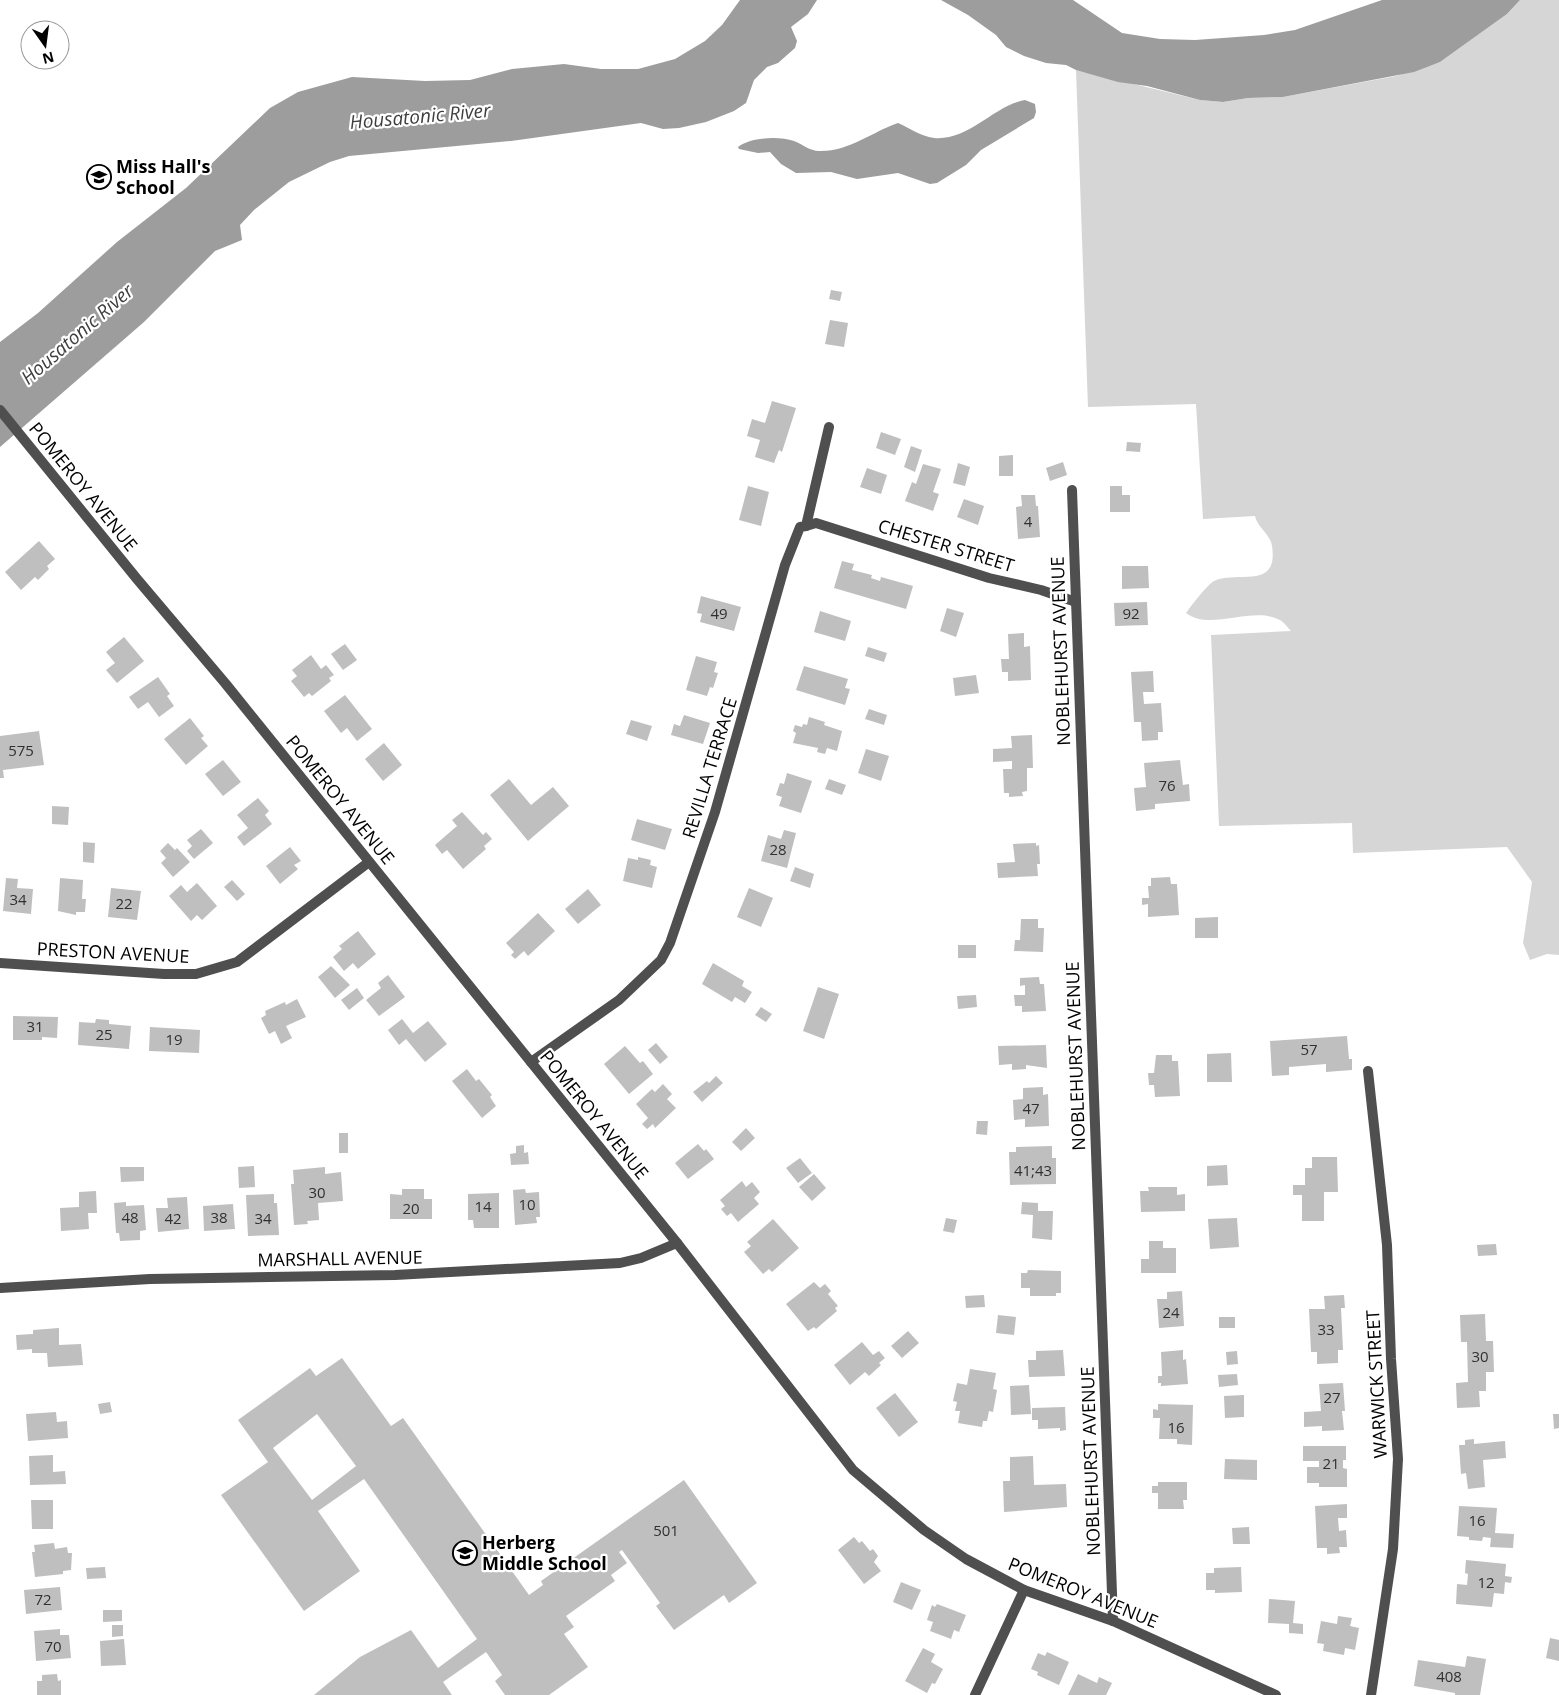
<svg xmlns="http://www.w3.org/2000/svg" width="1559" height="1695" font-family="'Open Sans',sans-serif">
<rect width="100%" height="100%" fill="#fff"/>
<path fill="#d6d6d6" d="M1520,0H1559V955L1547,954L1530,960L1523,943L1532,882L1507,847L1353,853L1352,823L1219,826L1211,635L1291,631C1288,628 1284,622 1280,620C1252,605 1210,632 1186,613C1192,605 1206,586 1214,581C1236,570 1279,591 1272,546C1271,535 1257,527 1255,516L1203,519L1196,404L1088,407L1076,70L1200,100L1223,102L1248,98L1283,97L1396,76L1440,62L1507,14Z"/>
<g fill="#9d9d9d">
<path d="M740,0H817L808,14L791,27L797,41L795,48L778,63L767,67L754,80L746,103L734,111L706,122L679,128L663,129L641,123L511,141L349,156L330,162L289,182L254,210L240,225L242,240L215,251L144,322L0,447V342L38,313L117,242L186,188L270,108L298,92L352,77L425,81L470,80L512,69L564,64L601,69H638L675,59L705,41L722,25Z"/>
<path d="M941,0H1073L1122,33L1160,39L1195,40L1264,35L1295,30L1382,0H1520L1507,14L1440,62L1414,72L1283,97L1248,98L1223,102L1200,100L1147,86L1118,82L1076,70L1066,65L1046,63L1024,56L1006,47L996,35L968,15Z"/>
<path d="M1025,100L1035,104L1036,112L1034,118L981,150L966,165L937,183L930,184L898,173L857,179L831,172L796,173L781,164L770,152L758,153L739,149L738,147C751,137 779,136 794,141C802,144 810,151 819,151C848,152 872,132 898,123C910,128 920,136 934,138C969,141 993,106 1025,100Z"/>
</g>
<g fill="#bfbfbf" fill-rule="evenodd">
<path d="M831,290L842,292L840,301L829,299Z"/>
<path d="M830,320L848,323L844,347L825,344Z"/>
<path d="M772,401L796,408L782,452L779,450L774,463L755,457L760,440L747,436L752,419L765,423Z"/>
<path d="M881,432L901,439L895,455L876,448Z"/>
<path d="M1127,442L1141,443L1140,452L1126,451Z"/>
<path d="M911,446L922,450L915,472L904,467Z"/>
<path d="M1013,455V476H999V456Z"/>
<path d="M1063,462L1067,475L1050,481L1046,468Z"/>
<path d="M958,463L970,467L965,486L953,483Z"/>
<path d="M923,464L941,469L933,492L939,494L933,511L905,501L912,482L916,484Z"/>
<path d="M867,468L887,475L881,494L860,487Z"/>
<path d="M748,486L769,492L761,526L739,520Z"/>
<path d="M1110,486H1122V495H1130V512H1110Z"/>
<path d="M1021,495H1035L1036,506H1038L1040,537L1018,539L1016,507L1022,506Z"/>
<path d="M964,499L984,506L978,525L957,517Z"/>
<path d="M39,541L55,559L47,566L49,569L38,580L35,577L21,590L5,572Z"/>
<path d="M842,561L854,564L852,570L872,575L871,578L880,581L881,577L913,586L906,609L834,588Z"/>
<path d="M1122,566H1148L1149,588L1122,589Z"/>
<path d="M701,596L741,607L734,631L700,622L702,614L697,613Z"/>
<path d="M1147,602L1148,625L1115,626L1114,603Z"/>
<path d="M947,608L964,613L956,637L940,631Z"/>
<path d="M820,611L851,621L845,641L814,632Z"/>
<path d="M1024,633V647L1030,646L1031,680L1008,681V672H1002L1001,659H1009L1008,634Z"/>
<path d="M124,637L144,661L117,683L106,670L115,663L106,652Z"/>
<path d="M345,644L357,660L343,670L331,654Z"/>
<path d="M868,647L887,653L884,662L865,656Z"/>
<path d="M311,655L321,669L326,665L334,675L329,678L331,681L312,696L309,693L304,697L291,681L297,676L292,670Z"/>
<path d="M696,656L717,662L714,672L718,673L713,688L710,687L707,696L686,690Z"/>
<path d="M804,666L848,679L845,688L850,689L845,705L796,690Z"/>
<path d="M1153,671L1154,692H1143L1144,704L1161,703L1163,732H1158V740L1142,741L1141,722H1134L1131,672Z"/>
<path d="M976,675L979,693L955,696L953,678Z"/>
<path d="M158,677L170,694L167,696L174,706L159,717L148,702L138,709L129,697Z"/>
<path d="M345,695L372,729L357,741L347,728L341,733L324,711Z"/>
<path d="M869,709L887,715L884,725L865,719Z"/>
<path d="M684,715L710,723L703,744L671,735L674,724L680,726Z"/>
<path d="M809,717L825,722L824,725L842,731L837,751L827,748L825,754L817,752L818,748L793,743L796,733L793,731L795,725L802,727L803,724L807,725Z"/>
<path d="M190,718L204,736L201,738L208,746L186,765L164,739Z"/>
<path d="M631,720L652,726L647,741L626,734Z"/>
<path d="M39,731L44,765L3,770L4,778H0V736Z"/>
<path d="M1032,735L1033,768H1027V791L1022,792L1023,796L1009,797V793H1004L1003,769H1012V761L993,762V749L1012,748L1011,736Z"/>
<path d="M384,743L402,765L383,781L365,759Z"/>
<path d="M866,749L889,756L881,781L858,773Z"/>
<path d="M223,760L241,782L223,796L205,774Z"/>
<path d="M1180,760L1183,785L1189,784L1190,801L1155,804V809L1136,811L1134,788L1146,787L1144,763Z"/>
<path d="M787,773L812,781L801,813L779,806L782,797L776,795L780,783L784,784Z"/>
<path d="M509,779L531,805L553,787L569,806L528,841L490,795Z"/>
<path d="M829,779L846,785L842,795L825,789Z"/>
<path d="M258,798L269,811L265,815L272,824L244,846L237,837L248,828L237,815Z"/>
<path d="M52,806L69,807L68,825L52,824Z"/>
<path d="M462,812L483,835L486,832L492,839L484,846L486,849L463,869L447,850L442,854L435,845L457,826L452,820Z"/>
<path d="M637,819L672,829L665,850L631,840Z"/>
<path d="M201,829L213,843L194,859L187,851L192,846L187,840Z"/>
<path d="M784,830L796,833L787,868L761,861L768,835L781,839Z"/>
<path d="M83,842L95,843L94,863L83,862Z"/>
<path d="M168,843L175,850L177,848L190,862L173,877L161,863L166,858L160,851Z"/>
<path d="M1036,843V846L1039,845L1040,864H1037L1038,876L998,878L997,863L1015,862L1013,844Z"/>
<path d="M290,847L301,861L294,865L298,869L280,884L266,866Z"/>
<path d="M638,857L651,860L650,865L657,867L652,888L623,881L628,858L638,860Z"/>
<path d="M795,867L814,874L810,888L790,881Z"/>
<path d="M1170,877L1171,884H1177L1179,915L1148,917V904L1142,905V898H1149L1148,886H1151V878Z"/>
<path d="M6,878L18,879L17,888L33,889L31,914L3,911Z"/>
<path d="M60,878L83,880L82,899H86L85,912H76V915L58,911Z"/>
<path d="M232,880L245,894L237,901L224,887Z"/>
<path d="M197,883L217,906L202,920L197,915L191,921L169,896L181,885L187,892Z"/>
<path d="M111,888L141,891L137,920L108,917Z"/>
<path d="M749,888L773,898L761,927L737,917Z"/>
<path d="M588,889L601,905L578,924L565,909Z"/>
<path d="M538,913L555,931L528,956L524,951L515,959L511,955L514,952L506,943Z"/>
<path d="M1218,917V938H1195V918Z"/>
<path d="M1021,919H1038V928H1044L1043,952L1014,951L1015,940H1020Z"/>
<path d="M358,931L376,954L358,969L353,963L344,971L333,957L342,949L339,946Z"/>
<rect x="958" y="945" width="18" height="13"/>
<path d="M713,963L744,981L742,986L752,992L745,1003L735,997L732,1002L702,984Z"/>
<path d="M331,966L350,985L335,998L318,977Z"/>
<path d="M388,975L405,997L379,1016L366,1000L381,988L378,983Z"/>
<path d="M1039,977L1040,984H1044L1046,1011L1022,1012V1006H1015L1014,995H1025V985L1020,986V978Z"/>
<path d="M818,987L839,994L824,1039L803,1031Z"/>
<path d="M357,988L364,998L349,1010L341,1000Z"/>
<path d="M976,995L977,1007L958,1009L957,996Z"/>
<path d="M297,999L306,1017L286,1026L292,1038L281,1044L275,1031L269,1034L261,1018L266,1015L265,1011L285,1002L286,1005Z"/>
<path d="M761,1007L772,1014L766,1022L755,1015Z"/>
<path d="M13,1016L58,1017L57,1038L42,1037V1040H13Z"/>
<path d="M96,1019L109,1020V1024L131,1026L129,1049L78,1045L79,1022L95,1023Z"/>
<path d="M402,1019L413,1033L428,1021L447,1044L425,1062L406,1039L399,1045L388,1030Z"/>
<path d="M150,1027L200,1030L199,1053L149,1051Z"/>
<path d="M1347,1036L1349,1059H1352V1070L1326,1072V1064L1289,1067V1075L1272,1076L1270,1041Z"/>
<path d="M656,1043L668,1057L660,1064L648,1050Z"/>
<path d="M1046,1045L1047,1068L1026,1065V1069L1012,1070V1064L999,1065L998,1046Z"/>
<path d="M625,1046L640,1063L643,1061L653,1074L629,1094L604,1064Z"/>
<path d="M1231,1053L1232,1082H1207V1054Z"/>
<path d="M1156,1055H1172V1061H1178L1180,1096L1155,1097L1154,1085H1149L1148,1073H1154Z"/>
<path d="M467,1069L476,1081L479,1079L492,1095L490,1097L496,1106L482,1118L452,1081Z"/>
<path d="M716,1076L723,1083L702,1102L693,1092L707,1081L709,1083Z"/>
<path d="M663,1084L672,1094L667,1099L676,1108L655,1128L653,1124L647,1129L642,1124L648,1118L636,1104L652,1089L655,1092Z"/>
<path d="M1043,1087V1095L1048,1094L1049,1126L1025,1127V1119L1014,1120L1013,1100L1023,1099V1088Z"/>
<path d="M977,1121H988L987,1135L976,1134Z"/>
<path d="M746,1128L755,1138L741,1151L732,1142Z"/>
<rect x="339" y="1133" width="9" height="20"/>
<path d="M698,1144L704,1151L706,1149L714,1159L688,1179L675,1163Z"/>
<path d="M524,1145V1153L528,1152L529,1164L511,1165L510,1154L516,1153V1146Z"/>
<path d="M1052,1146V1158H1056V1184L1010,1185L1009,1152H1016V1147Z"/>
<path d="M1312,1157H1337L1338,1192H1324V1221H1302V1195H1293V1185H1305V1168H1312Z"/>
<path d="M800,1158L812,1173L798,1183L786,1168Z"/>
<path d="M1227,1165L1228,1185L1207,1186V1166Z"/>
<path d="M254,1166L255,1187L239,1188L238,1167Z"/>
<path d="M120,1167H144V1181L121,1182Z"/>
<path d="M325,1167V1174L341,1172L343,1201L318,1203L319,1220L307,1221L308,1224L294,1225L291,1184H294L293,1170Z"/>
<path d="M814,1174L826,1188L812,1201L799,1187Z"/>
<path d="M742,1181L746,1187L752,1182L760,1192L754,1198L759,1204L738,1222L731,1213L727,1216L721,1209L725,1206L720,1200Z"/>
<path d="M1148,1187H1177V1195L1185,1194V1211L1141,1212L1140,1191H1149Z"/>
<path d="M402,1189H424V1199H432V1219H390V1194L402,1195Z"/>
<path d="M525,1189L526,1193L539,1192L540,1217H536L537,1223L515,1225L513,1190Z"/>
<path d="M96,1191L97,1213H88L89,1229L61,1231L60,1208L79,1207V1192Z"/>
<path d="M499,1193V1228H474L473,1220H468V1194Z"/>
<path d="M274,1194V1203H277L279,1235L248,1236L246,1195Z"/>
<path d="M187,1197L189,1229L158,1232L156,1208H168L167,1198Z"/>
<path d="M126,1202V1206L144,1205L146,1230L140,1231V1240L120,1241L119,1233H116L114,1203Z"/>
<path d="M1022,1202L1038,1203V1211H1053L1052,1240L1032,1238L1033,1215L1021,1214Z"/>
<path d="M233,1204L235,1229L204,1231L203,1206Z"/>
<path d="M946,1218L957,1220L954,1233L943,1231Z"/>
<path d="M1237,1218L1239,1247L1210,1249L1208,1219Z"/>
<path d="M773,1219L799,1248L772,1272L769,1269L763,1274L744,1252L751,1246L747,1242Z"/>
<path d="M1149,1241H1163V1248H1176V1273H1141V1259H1149Z"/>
<path d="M1496,1244L1497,1255L1478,1256L1477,1245Z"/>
<path d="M1028,1270L1061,1271V1293H1056V1296H1030V1288H1021V1273H1027Z"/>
<path d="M814,1282L820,1288L825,1284L831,1291L828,1294L838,1306L835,1308L837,1311L816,1329L814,1327L808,1331L786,1304Z"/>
<path d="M1182,1291L1184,1326L1159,1328L1157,1299H1167V1292Z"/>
<path d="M984,1295L985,1307L966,1308L965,1296Z"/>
<path d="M1344,1295L1345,1308H1341L1343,1350H1338V1363L1317,1364V1352H1311L1309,1309H1325L1324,1296Z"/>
<path d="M1485,1314L1486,1341H1493L1494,1372H1486V1391H1479L1480,1407L1457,1408L1456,1383L1468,1382L1467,1342H1461L1460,1315Z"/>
<path d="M998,1315L1016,1317L1014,1335L996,1333Z"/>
<rect x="1219" y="1317" width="16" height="11"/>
<path d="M59,1328V1345L81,1344L83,1365L48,1367L47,1353H32V1349L17,1350L16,1335L33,1334V1330Z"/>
<path d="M908,1331L919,1343L902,1358L891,1346Z"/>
<path d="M862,1342L873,1355L879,1351L885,1358L879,1363L881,1365L869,1376L865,1372L850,1385L834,1365Z"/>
<path d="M1063,1350L1065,1376L1029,1377L1028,1360H1036V1351Z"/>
<path d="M1183,1350V1360L1186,1359L1188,1384L1161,1386V1383H1158V1376H1162L1161,1352Z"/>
<path d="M1237,1351L1238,1364L1227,1365L1226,1352Z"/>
<path d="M342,1358L391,1426L403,1418L529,1595L543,1585L541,1581L684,1480L757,1583L729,1603L724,1595L674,1630L656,1606L660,1603L622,1550L619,1552L627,1563L611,1575L615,1581L566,1616L574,1627L564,1634L588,1667L549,1695H505L495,1681L502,1675L486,1652L443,1682L452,1695H314L360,1657L411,1630L438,1668L477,1639L364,1479L318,1511L360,1571L304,1611L221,1495L268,1462L238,1420L310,1368L316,1376ZM317,1414L356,1466L312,1500L273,1448Z"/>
<path d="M970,1369L996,1373L993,1389L997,1390L993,1412L989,1411L987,1421H983L982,1427L958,1423L960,1411H955L957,1402L953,1401L957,1383L967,1385Z"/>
<path d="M1237,1374L1238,1385L1219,1387L1218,1375Z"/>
<path d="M1343,1383L1345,1411H1342L1344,1430L1322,1431V1426L1304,1427V1412L1321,1411L1319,1384Z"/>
<path d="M1029,1385L1031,1414L1011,1415L1010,1386Z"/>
<path d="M895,1393L918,1422L899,1437L876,1408Z"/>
<path d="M1244,1395V1417L1225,1418L1224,1396Z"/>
<path d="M110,1402L112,1412L100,1414L98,1404Z"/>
<path d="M1158,1404L1193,1405L1192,1445L1177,1444V1439H1159L1160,1418H1153V1409L1158,1410Z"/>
<path d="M1065,1407L1066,1430L1060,1431V1428L1038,1429V1420H1032V1408Z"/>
<path d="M56,1412L57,1422L67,1421L68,1438L28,1441L26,1414Z"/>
<path d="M1553,1414H1559V1428L1554,1429Z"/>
<path d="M1474,1439V1444L1505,1441L1506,1458L1483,1460L1485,1487L1468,1489L1466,1473L1461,1474L1459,1445H1465V1440Z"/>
<path d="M1303,1446H1346V1460H1343V1468L1347,1469V1487H1319V1483H1307V1467H1319V1461H1303Z"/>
<path d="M53,1455V1472L65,1471L66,1484L30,1485L29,1456Z"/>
<path d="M1033,1456L1034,1485L1066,1484L1067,1507L1004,1512L1003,1481H1010V1457Z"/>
<path d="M1225,1459L1257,1460V1480L1224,1479Z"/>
<path d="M1158,1482H1187V1500H1183L1184,1509H1158V1493H1152V1486H1158Z"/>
<path d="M31,1500H53V1529H32Z"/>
<path d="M1347,1504V1518H1338L1339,1531L1346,1530L1347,1547H1339L1340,1553L1327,1554V1548H1317L1315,1506Z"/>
<path d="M1459,1506L1497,1508L1495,1533L1514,1534L1513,1548L1490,1547L1491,1538L1483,1537L1482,1541L1469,1540V1537L1457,1536Z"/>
<path d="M1249,1527L1250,1544H1233L1232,1528Z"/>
<path d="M854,1537L859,1543L862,1541L870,1551L873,1549L878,1556L874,1562L881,1571L864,1584L838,1550Z"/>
<path d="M54,1543L55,1549L67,1547L68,1553H72L71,1570L63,1571V1574L35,1577L32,1552H35L34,1545Z"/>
<path d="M1466,1560L1506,1564L1505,1576L1512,1577L1511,1583L1505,1582L1504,1594L1494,1593L1492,1607L1456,1604L1457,1584L1467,1585L1468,1574L1465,1573Z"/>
<path d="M105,1567L106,1578L87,1579L86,1568Z"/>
<path d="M1241,1567L1242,1592L1215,1593V1590H1206V1573H1214V1568Z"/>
<path d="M901,1582L921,1590L912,1610L893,1602Z"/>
<path d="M60,1587L62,1610L26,1614L24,1590Z"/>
<path d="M1269,1599L1295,1601L1293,1623L1303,1624V1634L1289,1633V1624L1268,1623Z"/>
<path d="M937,1604L966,1615L959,1632L954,1630L951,1639L930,1631L933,1622L927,1620L932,1605L935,1607Z"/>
<path d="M103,1610H122V1621L103,1622Z"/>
<path d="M1338,1616L1352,1618L1350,1626L1359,1628L1355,1650L1345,1648L1344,1655L1323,1651L1324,1644L1317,1643L1321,1621L1337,1624Z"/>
<path d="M112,1625H123V1636L112,1637Z"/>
<path d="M60,1629V1635H69L71,1658L36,1661L34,1631Z"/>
<path d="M1550,1638L1559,1640V1661L1546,1658Z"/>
<path d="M124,1639L126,1665L101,1666L100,1641Z"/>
<path d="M923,1648L935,1654L931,1662L943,1669L935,1684L932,1683L927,1693L905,1681Z"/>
<path d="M1047,1652L1069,1662L1059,1685L1037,1675L1038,1672L1031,1669L1038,1653L1045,1656Z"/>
<path d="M1467,1656L1486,1659L1480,1695H1455V1693L1414,1686L1418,1660L1465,1667Z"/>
<path d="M57,1674L58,1681L61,1680V1695H37V1681H42V1675Z"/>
<path d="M1078,1674L1097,1683L1099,1677L1112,1683L1106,1695H1068Z"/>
</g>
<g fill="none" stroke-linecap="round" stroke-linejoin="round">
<g stroke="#4f4f4f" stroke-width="10">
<path d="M1072,490L1113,1621"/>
<path d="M806,526L816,523L989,578L1041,590L1076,602"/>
<path d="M0,963L164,974H196L237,962L369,862"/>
<path d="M531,1062L619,1000L661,960L670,943L715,812L785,565L800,527L806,526L829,427"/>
<path d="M1368,1071L1387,1245L1391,1359L1398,1459L1393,1549L1371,1695"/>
<path d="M0,1288L150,1279L395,1275L620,1263L641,1258L677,1243"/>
<path d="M975,1695L1024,1590"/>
</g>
<path stroke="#4f4f4f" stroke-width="10" d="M0,410L137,579L225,683L677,1243L853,1470L924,1530L966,1559L1024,1590L1113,1621L1276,1695"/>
</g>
<defs>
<symbol id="school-ring" viewBox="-11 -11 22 22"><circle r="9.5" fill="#fff" stroke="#000" stroke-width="1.5"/><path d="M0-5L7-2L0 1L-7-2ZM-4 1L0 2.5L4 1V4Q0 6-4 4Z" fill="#000"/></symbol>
</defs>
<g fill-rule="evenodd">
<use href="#school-ring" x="85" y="163" width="28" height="28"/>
<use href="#school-ring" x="451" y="1539" width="28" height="28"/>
</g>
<g text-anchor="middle" stroke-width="4.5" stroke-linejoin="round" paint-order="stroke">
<g font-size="15" fill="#303030">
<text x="1028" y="527">4</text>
<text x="719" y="619">49</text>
<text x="1131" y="619">92</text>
<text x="21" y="756">575</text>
<text x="1167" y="791">76</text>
<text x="778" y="855">28</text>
<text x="18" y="905">34</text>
<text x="124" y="909">22</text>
<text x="35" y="1032">31</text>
<text x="104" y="1040">25</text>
<text x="174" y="1045">19</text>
<text x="1309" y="1055">57</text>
<text x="1031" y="1114">47</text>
<text x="1033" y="1176">41;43</text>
<text x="317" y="1198">30</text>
<text x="527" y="1210">10</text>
<text x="483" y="1212">14</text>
<text x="411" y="1214">20</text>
<text x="130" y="1223">48</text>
<text x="219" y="1223">38</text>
<text x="173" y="1224">42</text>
<text x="263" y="1224">34</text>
<text x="1171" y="1318">24</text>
<text x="1326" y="1335">33</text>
<text x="1480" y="1362">30</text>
<text x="1332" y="1403">27</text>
<text x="1176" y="1433">16</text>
<text x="1331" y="1469">21</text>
<text x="1477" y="1526">16</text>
<text x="666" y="1536">501</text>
<text x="1486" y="1588">12</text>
<text x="43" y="1605">72</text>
<text x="53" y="1652">70</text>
<text x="1449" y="1682">408</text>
</g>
<g font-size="18" font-weight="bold" fill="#000" stroke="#fff" text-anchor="start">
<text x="116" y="173">Miss Hall's<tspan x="116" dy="21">School</tspan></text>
<text x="482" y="1549">Herberg<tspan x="482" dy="21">Middle School</tspan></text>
</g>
<g font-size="18" fill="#000" stroke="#fff">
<text transform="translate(83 487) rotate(51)" y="6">POMEROY AVENUE</text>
<text transform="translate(946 546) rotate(17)" y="6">CHESTER STREET</text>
<text transform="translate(1061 651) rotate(-92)" y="6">NOBLEHURST AVENUE</text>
<text transform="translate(710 768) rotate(-73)" y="6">REVILLA TERRACE</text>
<text transform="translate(340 800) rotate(51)" y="6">POMEROY AVENUE</text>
<text transform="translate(113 953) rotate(3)" y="6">PRESTON AVENUE</text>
<text transform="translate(1076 1056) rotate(-92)" y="6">NOBLEHURST AVENUE</text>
<text transform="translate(594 1115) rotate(51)" y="6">POMEROY AVENUE</text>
<text transform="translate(340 1259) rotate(-1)" y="6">MARSHALL AVENUE</text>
<text transform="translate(1377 1384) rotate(-93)" y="6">WARWICK STREET</text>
<text transform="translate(1091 1461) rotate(-92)" y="6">NOBLEHURST AVENUE</text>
<text transform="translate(1083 1593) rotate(22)" y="6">POMEROY AVENUE</text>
</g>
<g font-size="19" font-style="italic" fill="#3e3e3e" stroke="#fff">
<text transform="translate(420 116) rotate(-5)" y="7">Housatonic River</text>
<text transform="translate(77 334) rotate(-41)" y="7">Housatonic River</text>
</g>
</g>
<g transform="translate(45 45) rotate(166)"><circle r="24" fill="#ffffff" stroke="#999999"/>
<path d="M0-4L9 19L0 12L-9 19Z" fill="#000000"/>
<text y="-8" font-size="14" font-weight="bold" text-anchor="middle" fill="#000000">N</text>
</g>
</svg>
